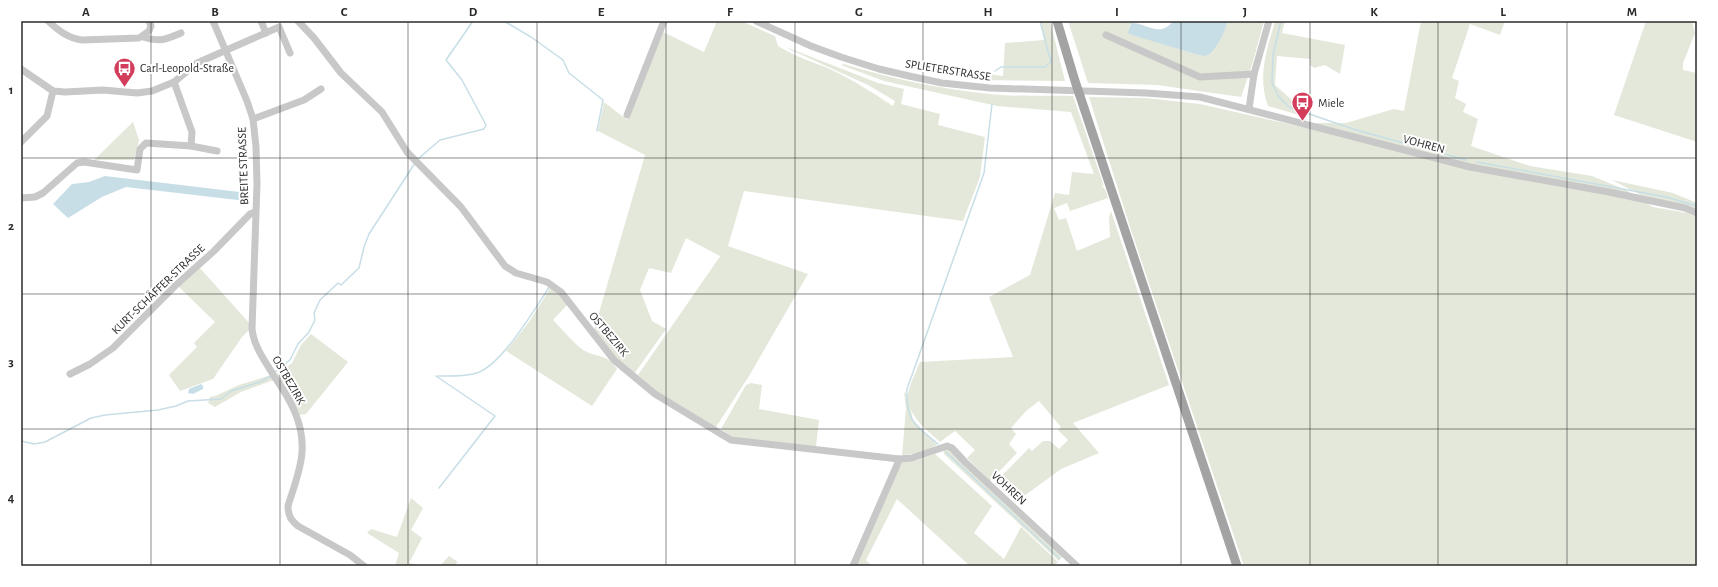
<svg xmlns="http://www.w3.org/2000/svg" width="1718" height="587" font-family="'Alegreya Sans',sans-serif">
<rect width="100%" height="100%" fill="#fff"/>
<g fill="#e3e8da">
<path d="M717,21H741L775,36L778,46C795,57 814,62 832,70C853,80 873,93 893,106L895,101L868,85L791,50L786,47L878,83L904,89L901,104L940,114L938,125L985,137L980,177L963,221L744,191L728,246L808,274L749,376L716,427L656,391L638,375L721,255L720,256L686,238L671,273L649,268L640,290L652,321L666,329L634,374L615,358L594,330L645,155L598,131L604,102L627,120L663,32L704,52Z"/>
<path d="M1041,21H1050L1065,81L982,80L910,68L913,64L1003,76L1005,43L1044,40Z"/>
<path d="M1068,21H1129L1131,23L1129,27L1179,49L1202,56L1226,25V21H1264L1252,65L1241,97L1157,85L1088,83Z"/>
<path d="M1275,21H1285L1282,33L1345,45L1340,74L1325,65L1314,68L1310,65V59L1277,56L1275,85L1292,100L1300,103L1306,117L1268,106C1257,76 1267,50 1275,21Z"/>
<path d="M1421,21H1505L1500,35L1470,24L1452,78L1459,81L1455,98L1466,104L1463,112L1478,119L1471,146L1530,166L1592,176L1626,190L1653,207L1687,213L1697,217V566H1244L1130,227L1089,97L1146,98L1200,104L1315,130L1316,123H1346L1394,109L1404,111Z"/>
<path d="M1646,21H1692L1695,33L1683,63V70L1697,73V142L1614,115Z"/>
<path d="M844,64C892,79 940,89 990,94C1017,97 1045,95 1073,96L1104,186L1101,184L1106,191L1108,198L1070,211L1067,203L1054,208L1059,220L1066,218L1077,251L1110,237L1109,218L1111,211L1169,385L1073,423L1099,453L1061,469L1016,502L995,483L1029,448L1032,451L1043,441H1050L1059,449L1068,440L1058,430L1061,427L1039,401L1026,411L1011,428L1016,434L1009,444L1017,453L990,481L967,458L975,450L955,431L940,442C927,430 906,415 908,394C910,384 916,372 920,362L1013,357L989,297L1030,275L1055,193L1069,195L1072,172L1094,174L1071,112L997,106L884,81L841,65Z"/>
<path d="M133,122L139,140L134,160H94Z"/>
<path d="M1612,180L1673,193L1697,203V209L1641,195Z"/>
<path d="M199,267L250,324L249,330L242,337L213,379L180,391L169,375L197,347L194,343L215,322L178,286Z"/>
<path d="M551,287L568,304L553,320C561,328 576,346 585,351C599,358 607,354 617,369L592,406L506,351L529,322Z"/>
<path d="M311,334L348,362L306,414L298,415L285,386L277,374L292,363L301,345Z"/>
<path d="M271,375L274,380L241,392L215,407L208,403L210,397L215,396L239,385Z"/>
<path d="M751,383L762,385L759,409L819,420L816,447L733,438L721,429L746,385Z"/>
<path d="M904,392L907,395L913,420L937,445L920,453L902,455L906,409Z"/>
<path d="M943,449H947L952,451L1063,555L1059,561L944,454Z"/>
<path d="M935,454L992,506L974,533L1004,559L1021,527L1058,562L1054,566H970L897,499L866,560L872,566H856L901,462L918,460Z"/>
<path d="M411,498L423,508L411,530L422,538L409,563L425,566H395L399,553L367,533L371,529L397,537Z"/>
<path d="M449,556L458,562L454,566H436L441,565Z"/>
</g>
<g fill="#c7dee6">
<path d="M1173,21H1226C1228,29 1215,51 1208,55L1202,56L1132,35L1128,33L1131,23C1146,22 1159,39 1173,21Z"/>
<path d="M105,176L248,193L246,201L126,187L102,197L68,218L53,204L72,184L89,182Z"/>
<path d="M201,384L203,386V389L193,394L188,393L189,389Z"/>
</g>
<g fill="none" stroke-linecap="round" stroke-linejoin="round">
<g stroke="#c7dee6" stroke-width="1.5">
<path d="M504,21L531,37L563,60L569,73L603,100L597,131"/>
<path d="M1281,21L1273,55L1272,83L1279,97L1289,107L1356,130L1466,160"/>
<path d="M995,71L1001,67H1045L1051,62L1040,21"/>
<path d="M418,159L440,140L484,129L486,125L462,80L446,60L473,21"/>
<path d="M1477,162L1666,197L1697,206"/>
<path d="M275,372L290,360L298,344L309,332L315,320L314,313L320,300L338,283L341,285L359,268L364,247L369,234L415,163"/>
<path d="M436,376L495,416L439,488"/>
<path d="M438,376C450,376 465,377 477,373C502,365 536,307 550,286"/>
<path d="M21,441L34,444L45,442L91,418L105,415L158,410L176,406L188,401L221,399L231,391L260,382L271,376"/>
<path d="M938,444C915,425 906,421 907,389L984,173L992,104"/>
<path d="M946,452L1059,558"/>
<path d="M1066,565L1067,566"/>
</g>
<g stroke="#c8c8c8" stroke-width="7">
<path d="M48,21C59,31 68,38 82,40L139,38L149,31L151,26L149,21"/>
<path d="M213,21L247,101L253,119L256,147L257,184L252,329C254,347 265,361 274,376C290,399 304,423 302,452C301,470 293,489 288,506C288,516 291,520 298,526L350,555L364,566"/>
<path d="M261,21L266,33"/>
<path d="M298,21L314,38L341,73L382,112L407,152L461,207L505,266L516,273L547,282L561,292L614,360L655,394L731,440L899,459L912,458L947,446L952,448L965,462L1077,566"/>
<path d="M756,21L811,46L841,57L879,69L909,76L942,83L990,88L1146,93L1200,97L1470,167L1609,192L1685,208L1697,213"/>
<path d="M1106,35L1200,77L1254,74"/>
<path d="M143,37C160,42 165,40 181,33"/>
<path d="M21,69L53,91L65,92L103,90L137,93L152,91L174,82L197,63L279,27L290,53"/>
<path d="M1249,109L1254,74L1269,21"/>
<path d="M627,115L664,21"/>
<path d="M253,119L304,100L321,89"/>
<path d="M21,142L47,116L53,91"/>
<path d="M191,146L217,151"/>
<path d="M21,198L35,197L43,193L77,163L84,162L137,170L140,149L146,143L191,146L192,132L174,82"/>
<path d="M70,374L90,364L113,348L176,285L214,251L250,214L255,212"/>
<path d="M853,566L897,465L899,459"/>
</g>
<path stroke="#a3a3a3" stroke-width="9" d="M1057,21L1075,81L1237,566"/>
</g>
<path fill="none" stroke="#2b2b2b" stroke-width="1" stroke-opacity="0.55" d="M151,21V566M280,21V566M408,21V566M537,21V566M666,21V566M795,21V566M923,21V566M1052,21V566M1181,21V566M1310,21V566M1438,21V566M1567,21V566M21,158H1697M21,294H1697M21,429H1697"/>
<defs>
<symbol id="bus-pin" viewBox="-11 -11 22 30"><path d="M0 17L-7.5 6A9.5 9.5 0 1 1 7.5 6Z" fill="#d33d5b" stroke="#fff"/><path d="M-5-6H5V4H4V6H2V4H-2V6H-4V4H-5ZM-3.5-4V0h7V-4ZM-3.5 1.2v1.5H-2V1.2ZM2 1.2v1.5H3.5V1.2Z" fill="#fff"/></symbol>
</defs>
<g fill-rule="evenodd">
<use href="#bus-pin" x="112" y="56" width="25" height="34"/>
<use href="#bus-pin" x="1290" y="90" width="25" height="34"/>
</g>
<g text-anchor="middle" stroke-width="4" stroke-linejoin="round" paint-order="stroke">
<g font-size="12" fill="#2b2b2b" stroke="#fff" text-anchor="start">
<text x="140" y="72">Carl-Leopold-Straße</text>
<text x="1318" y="107">Miele</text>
</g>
<g font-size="12" fill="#2b2b2b" stroke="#fff">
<text transform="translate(948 70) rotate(9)" y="4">SPLIETERSTRASSE</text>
<text transform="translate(1424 144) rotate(15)" y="4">VOHREN</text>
<text transform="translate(243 166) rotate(-92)" y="4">BREITE STRASSE</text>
<text transform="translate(158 289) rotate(-44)" y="4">KURT-SCHÄFFER-STRASSE</text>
<text transform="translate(609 334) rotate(50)" y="4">OSTBEZIRK</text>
<text transform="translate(289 380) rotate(60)" y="4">OSTBEZIRK</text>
<text transform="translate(1009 488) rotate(43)" y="4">VOHREN</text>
</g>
</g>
<rect width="1718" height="587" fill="none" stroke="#ffffff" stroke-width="44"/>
<rect x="22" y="22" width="1674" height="543" fill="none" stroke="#2b2b2b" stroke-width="1.5"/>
<g font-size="13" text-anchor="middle" font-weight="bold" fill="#2b2b2b">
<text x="86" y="16">A</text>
<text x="215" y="16">B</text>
<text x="344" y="16">C</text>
<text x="473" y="16">D</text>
<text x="601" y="16">E</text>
<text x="730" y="16">F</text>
<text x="859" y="16">G</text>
<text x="988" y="16">H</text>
<text x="1117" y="16">I</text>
<text x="1245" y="16">J</text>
<text x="1374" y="16">K</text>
<text x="1503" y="16">L</text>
<text x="1632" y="16">M</text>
<text x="11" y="94">1</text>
<text x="11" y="230">2</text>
<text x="11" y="366">3</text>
<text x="11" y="502">4</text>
</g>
</svg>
